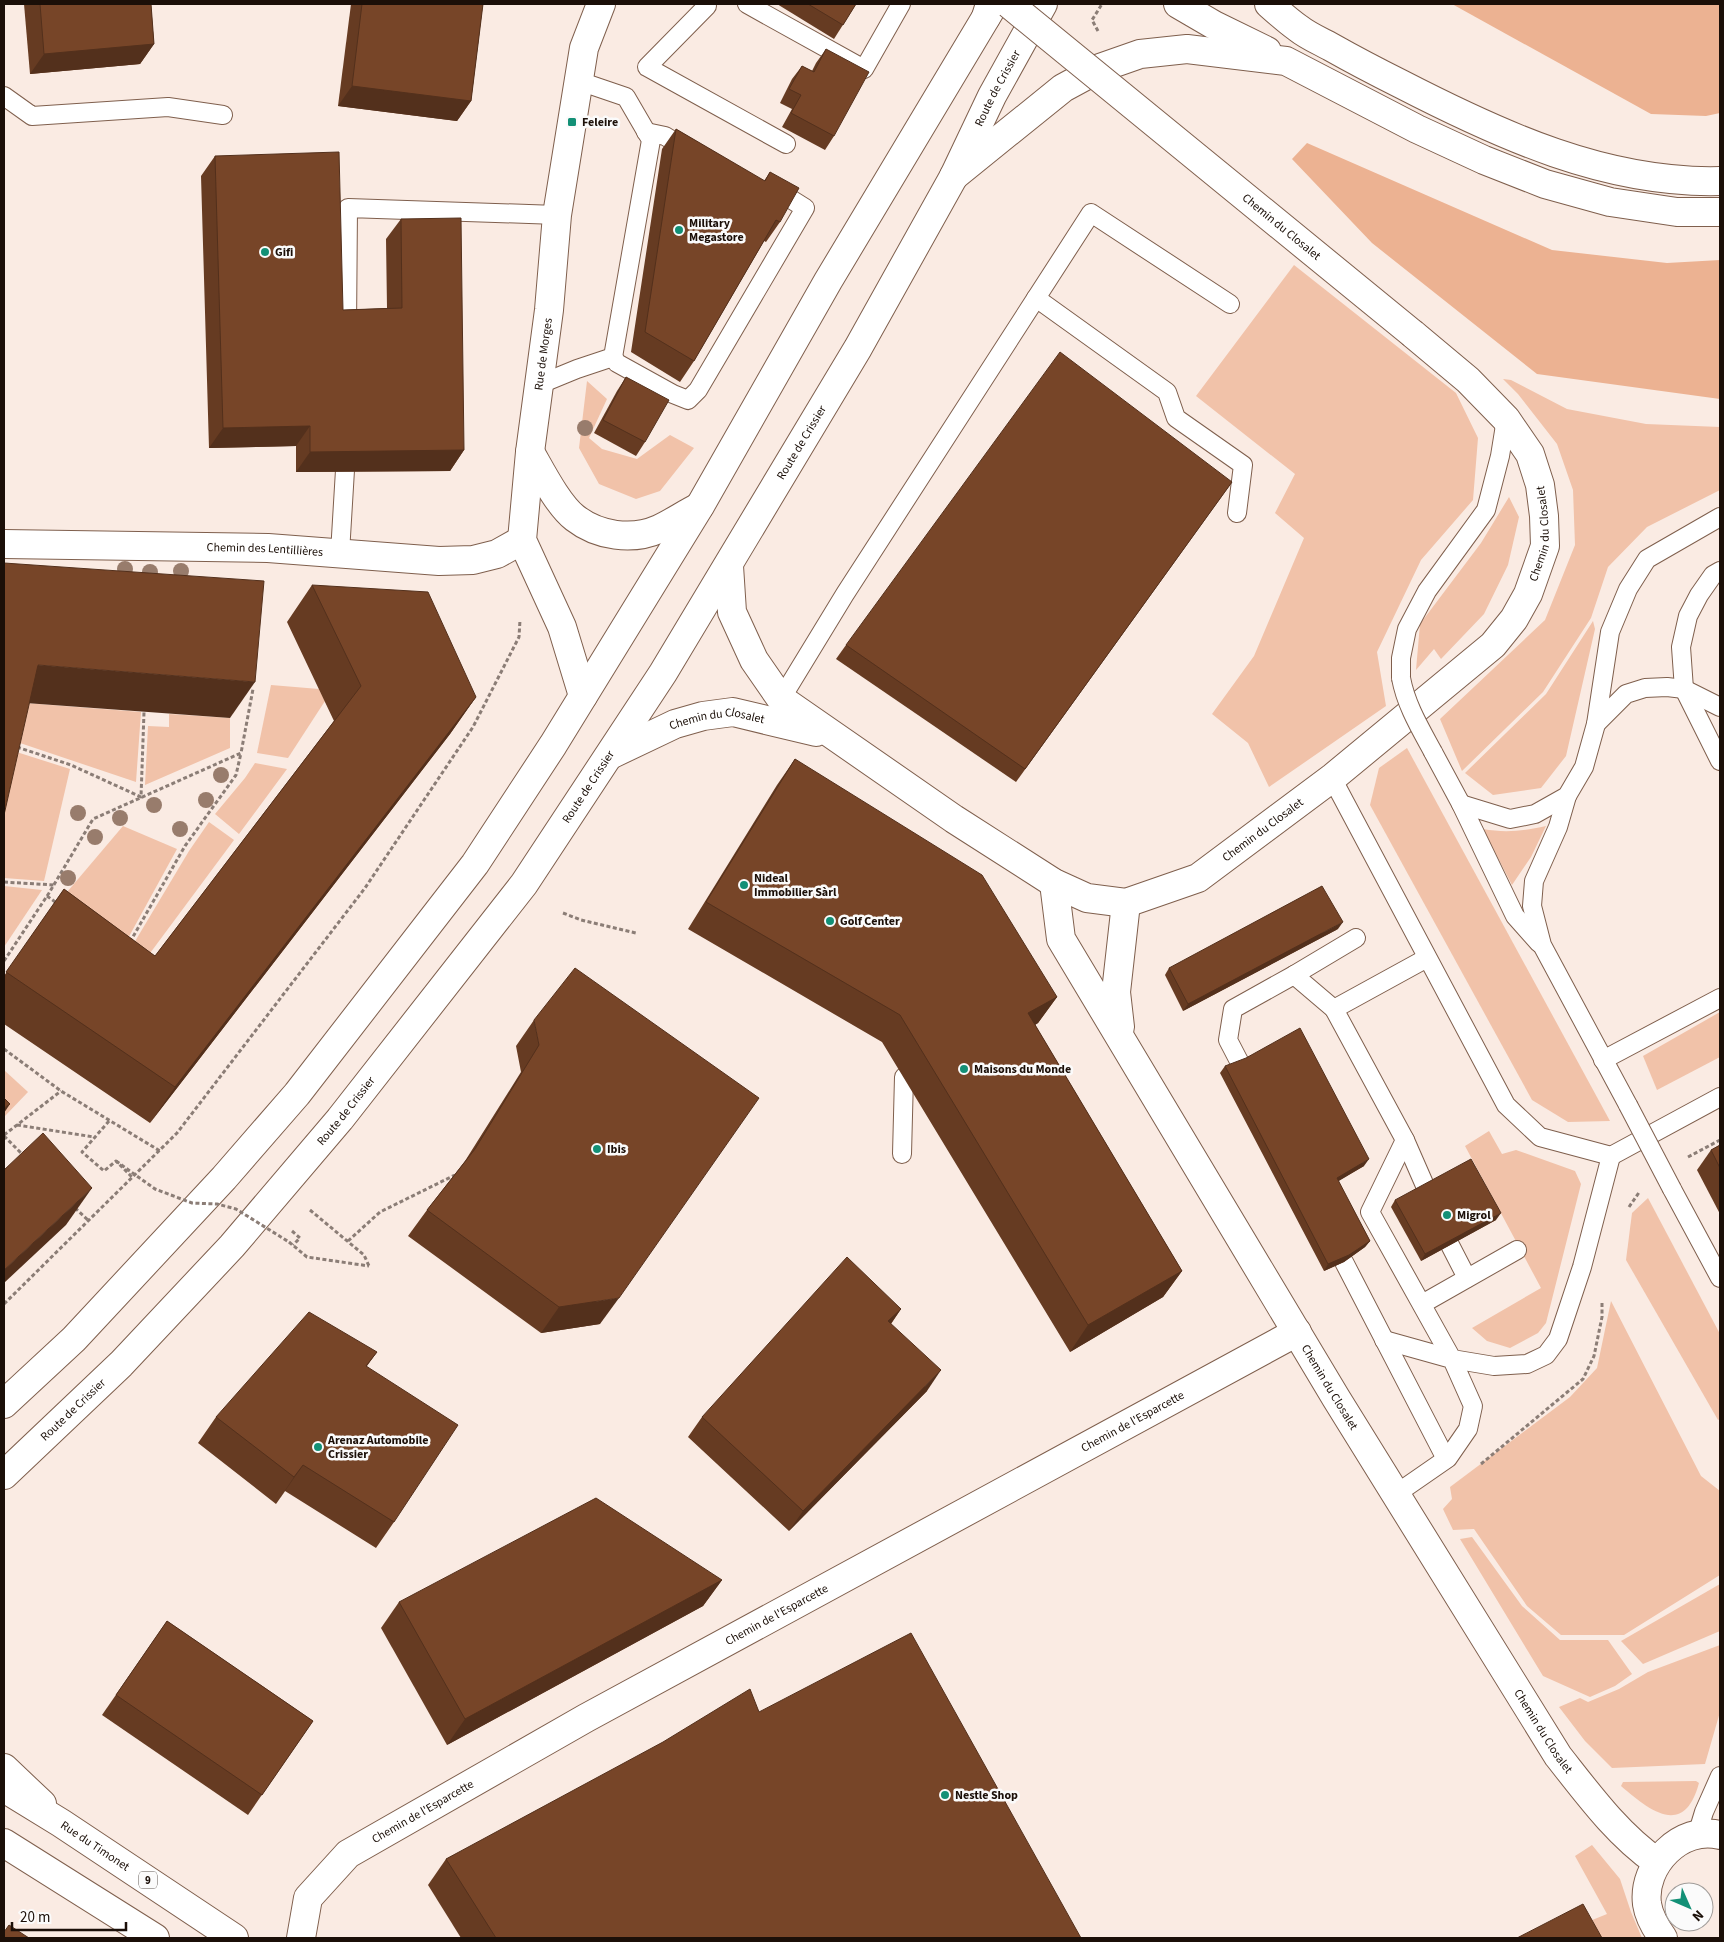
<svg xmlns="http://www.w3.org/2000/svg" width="1724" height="1942" font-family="'Source Sans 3',sans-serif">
<rect width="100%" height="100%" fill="#faebe3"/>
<g fill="#f1c2a9">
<path d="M1294,265L1456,393L1478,438L1473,500L1421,560L1377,652L1386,706L1269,787L1248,743L1212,714L1254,656L1304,538L1275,513L1295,474L1196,396Z"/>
<path d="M1503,379L1511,380L1567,409L1646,424L1720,427V490L1647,527L1608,567L1591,618L1543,692L1462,771L1440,719L1545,620L1575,545L1573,490L1557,444L1518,394Z"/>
<path d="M587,381L607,399L589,438L602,449L637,459L670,435L694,448L660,491L636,499L599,484L579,448Z"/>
<path d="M1509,497L1519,517L1508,565L1484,614L1441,659L1434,649L1416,670L1420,624L1481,543Z"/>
<path d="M1593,621L1595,629L1566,756L1541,788L1493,795L1465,773L1546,694Z"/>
<path d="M271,685L319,689L325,701L288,758L257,753Z"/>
<path d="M12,702L141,712L136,782L20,743L22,735L5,732Z"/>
<path d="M169,714L230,718V748L145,785L148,726L169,727Z"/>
<path d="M4,748L70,769L44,881L4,878Z"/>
<path d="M1407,748L1610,1121L1568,1122L1532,1100L1370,805L1379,768Z"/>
<path d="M255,763L287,769L239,834L215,814L245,778Z"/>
<path d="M209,822L234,840L142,964L131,948L189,851Z"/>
<path d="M123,826L177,849L126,942L62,898Z"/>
<path d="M1546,826L1531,857L1512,885L1483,829C1505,833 1524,831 1546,826Z"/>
<path d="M4,886L42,890L4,947Z"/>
<path d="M1720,1012V1057L1657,1090L1643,1056Z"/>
<path d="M4,1070L28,1092L4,1117Z"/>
<path d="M1489,1131L1502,1154L1516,1150L1575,1171L1581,1184L1546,1323L1538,1333L1510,1348L1487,1341L1472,1328L1541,1288L1465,1146Z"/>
<path d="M1648,1198L1720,1334V1419L1718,1420L1626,1260L1632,1213Z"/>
<path d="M1611,1301L1701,1476L1720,1491V1575L1624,1635H1561L1527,1606L1474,1529L1453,1530L1443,1509L1452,1499L1450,1487L1570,1397L1597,1368Z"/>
<path d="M1472,1537L1522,1606L1560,1640H1608L1632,1674L1615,1686L1590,1697L1543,1676L1460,1539Z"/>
<path d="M1720,1584V1631L1643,1664L1621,1641Z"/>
<path d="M1720,1645V1712L1705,1764L1612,1768L1585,1741L1559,1707L1580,1698L1588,1702L1619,1689L1648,1672Z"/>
<path d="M1696,1781L1699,1783C1684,1838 1650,1811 1621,1786L1623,1782Z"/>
<path d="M1592,1845L1620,1879L1631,1912L1642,1938H1581L1575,1927L1607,1914L1575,1856Z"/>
</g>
<g fill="#ecb292">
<path d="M1452,4H1720V113L1706,116L1651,114Z"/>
<path d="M1307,143L1552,250L1667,263L1720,260V399L1537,374L1372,243L1292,159Z"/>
</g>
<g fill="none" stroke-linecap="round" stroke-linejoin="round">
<defs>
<g id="lane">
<path d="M747,4L864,69L901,4"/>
<path d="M707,6L647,67L786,144"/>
<path d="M4,96L32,116L168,107L223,115"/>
<path d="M646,132L665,136L688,150"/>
<path d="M1036,298L1167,392L1176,418L1243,465L1237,513"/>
<path d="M347,329L348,208L557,215"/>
<path d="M613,357L617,363L673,394L688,400L698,390L805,208L773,188"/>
<path d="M538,385L577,369L613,357L651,140L626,97L579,81"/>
<path d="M340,553L345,470"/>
<path d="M1720,571L1713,575L1699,595L1688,616L1681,647L1684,689L1720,761"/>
<path d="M1401,678V658L1407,629L1427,591L1486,510L1500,456L1506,419"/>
<path d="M781,699L845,594L1091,213L1230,304"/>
<path d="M1596,724L1626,694L1645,688L1667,687L1684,689L1720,707"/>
<path d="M1433,752L1461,804L1515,916L1539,943"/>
<path d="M1332,778L1506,1105L1540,1137L1611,1156L1720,1097"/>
<path d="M1567,796L1558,827L1534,881L1532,906L1542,945L1628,1105"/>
<path d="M1461,804L1510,819L1535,814L1567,796L1584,767L1596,724L1610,632L1628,589L1647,559L1720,517"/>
<path d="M1427,958L1334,1009L1405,1140L1370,1212L1452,1359L1494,1366L1527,1364L1546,1355L1558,1339L1582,1267L1611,1156"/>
<path d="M1294,975L1356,938"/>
<path d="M1603,1060L1720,998"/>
<path d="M1241,1065L1228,1040L1233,1009L1294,975L1334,1009"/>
<path d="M1405,1140L1426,1188"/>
<path d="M902,1154L904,1077"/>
<path d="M1672,1189L1720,1278"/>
<path d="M1450,1245L1467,1278"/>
<path d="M1344,1262L1446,1459"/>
<path d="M1422,1304L1517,1250"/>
<path d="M1384,1340L1452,1359L1473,1406L1468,1429L1448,1458L1396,1494"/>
<path d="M1697,1835L1704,1812L1720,1776"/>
</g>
<g id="street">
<path id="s1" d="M4,544L268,548L439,561L473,560L497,554L522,540"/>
<path id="s2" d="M729,566L732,612L754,660L781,699L954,819L1054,883L1087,898L1126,903L1198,878L1332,778L1493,645L1514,619L1528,594L1545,546L1544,516L1540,485L1530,454L1506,419L1468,380L1413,334"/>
<path id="s3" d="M610,755L675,724L703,716L733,712L816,732"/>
<path id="s4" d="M1054,883L1061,939L1336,1398L1558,1756C1588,1794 1617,1834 1657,1862"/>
<path d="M1120,1027L1116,992L1126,903"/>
<path id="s5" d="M301,1938L308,1898L348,1854L586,1718L1297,1332"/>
<path d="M1663,1938C1655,1927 1649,1917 1647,1904C1642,1865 1681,1825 1720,1835"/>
</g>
<g id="secondary">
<path d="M530,452C541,471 558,505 575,518C598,536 632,541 659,529C672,523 685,514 699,507"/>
<path id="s6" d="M583,696L562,627L522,540L530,452L549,310L557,215L584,48L601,4"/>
<path d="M4,1404L74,1339L224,1178L297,1094L475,864L553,745L700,506L828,281L994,4"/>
<path id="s7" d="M4,1475L121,1364L232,1246L340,1119L524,884L663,673L858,348L954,176L992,96L1043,4"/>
<path d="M4,1768L42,1804"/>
</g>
<g id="primary">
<path id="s8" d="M4,1788L61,1823L234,1938"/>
<path d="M4,1843L155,1938"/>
</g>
<g id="highway">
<path d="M1178,4L1214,25L1267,51"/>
<path d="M1269,4C1278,12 1288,21 1298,28C1308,36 1320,41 1331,47C1354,60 1377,72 1401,84C1500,135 1606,184 1720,181"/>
<path d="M986,17L990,4"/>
<path d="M954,176L1063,88L1100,68L1140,54L1187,49L1286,61L1417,129L1484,160L1545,184L1610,202L1677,212H1720"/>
</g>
</defs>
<use href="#lane" stroke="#7f5f4d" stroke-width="20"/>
<use href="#street" stroke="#7f5f4d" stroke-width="30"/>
<use href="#secondary" stroke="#7f5f4d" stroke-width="30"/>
<use href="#primary" stroke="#7f5f4d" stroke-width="30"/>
<use href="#highway" stroke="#7f5f4d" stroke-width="30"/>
<g stroke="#8b7d76" stroke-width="3" stroke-dasharray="4 2.5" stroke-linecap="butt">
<path d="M1098,31L1092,20L1102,4"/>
<path d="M17,747L71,765L141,797L144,712"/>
<path d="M4,882L54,885"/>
<path d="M47,896L58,904"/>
<path d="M563,913L581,920L636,933"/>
<path d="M130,942L185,846L236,775L241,753"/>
<path d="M4,961L49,893L93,819L241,753L253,689"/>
<path d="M4,1049L61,1091L160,1151"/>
<path d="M109,1121L82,1152L104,1171L116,1161L133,1178"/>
<path d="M17,1125L94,1137"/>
<path d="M4,1135L61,1091"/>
<path d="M4,1136L23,1155"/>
<path d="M1688,1157L1720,1140"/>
<path d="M1629,1207L1640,1191"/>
<path d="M75,1208L89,1221"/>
<path d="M310,1210L364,1255L369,1266"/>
<path d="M292,1231L300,1238L293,1245"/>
<path d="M348,1241L380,1212L455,1175"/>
<path d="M289,1242L307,1257L369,1266"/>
<path d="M4,1304L177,1133L365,888L473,727L519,637L520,620"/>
<path d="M1481,1464L1583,1379L1594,1356L1602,1317V1303"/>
</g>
<use href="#lane" stroke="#fff" stroke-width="18"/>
<use href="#street" stroke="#fff" stroke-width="28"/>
<use href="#secondary" stroke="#fff" stroke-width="28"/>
<use href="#primary" stroke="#fff" stroke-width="28"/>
<use href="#highway" stroke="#fff" stroke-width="28"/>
<defs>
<g id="lane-bridge">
<path d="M1401,678C1406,705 1420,728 1433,752"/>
<path d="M1628,1105L1672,1189"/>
</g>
<g id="street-bridge">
<path id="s9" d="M1009,4L1413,334"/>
</g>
</defs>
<use href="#lane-bridge" stroke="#7f5f4d" stroke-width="20" stroke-linecap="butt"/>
<use href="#street-bridge" stroke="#7f5f4d" stroke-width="30" stroke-linecap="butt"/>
<path stroke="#8b7d76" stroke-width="3" stroke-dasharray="4 2.5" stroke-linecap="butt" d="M116,1161L155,1189L192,1203L217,1204L236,1209L289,1242"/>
<use href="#lane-bridge" stroke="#fff" stroke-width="18"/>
<use href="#street-bridge" stroke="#fff" stroke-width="28"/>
</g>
<g fill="#987c6c">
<circle cx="585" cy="428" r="8"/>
<circle cx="125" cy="569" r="8"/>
<circle cx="181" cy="571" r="8"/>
<circle cx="150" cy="572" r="8"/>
<circle cx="221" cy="775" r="8"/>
<circle cx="206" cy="800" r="8"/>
<circle cx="154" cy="805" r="8"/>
<circle cx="78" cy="813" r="8"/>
<circle cx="120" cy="818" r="8"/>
<circle cx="180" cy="829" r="8"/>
<circle cx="95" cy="837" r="8"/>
<circle cx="68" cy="878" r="8"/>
</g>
<g fill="#663b22">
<path d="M24,4H151L154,44L140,64L30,74Z"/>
<path d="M351,4H483L471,101L457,121L338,106Z"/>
<path d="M777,4H856L834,39Z"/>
<path d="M826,49L834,136L825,150L782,127L792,109L780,103L792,79L802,66L812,71L816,63Z"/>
<path d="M676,129L764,181L770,172L780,222L766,242L764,241L694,361L680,382L631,352L662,149Z"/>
<path d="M215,156L343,310L387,308L386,239L401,219L464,450L450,471L296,472V446L209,448L201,176Z"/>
<path d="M626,377L645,442L636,456L594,433L617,391Z"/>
<path d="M1232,482L1016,782L836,659L846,645Z"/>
<path d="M312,585L476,697L450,734L150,1123L4,1024V976L64,889L155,956L334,721L287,622Z"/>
<path d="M795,759L1057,997L1038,1023L1035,1025L1182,1271L1163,1297L1070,1352L882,1042L688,929L777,785Z"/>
<path d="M1338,929L1183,1011L1165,975L1169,968Z"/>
<path d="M534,1020L600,1324L541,1333L408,1236L427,1210L465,1161L521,1072L516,1046Z"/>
<path d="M1225,1066L1364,1166L1338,1181L1370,1241L1365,1247L1344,1262L1324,1271L1220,1073Z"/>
<path d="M1720,1145V1214L1697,1170L1711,1150Z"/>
<path d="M1395,1200L1496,1220L1421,1261L1391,1207Z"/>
<path d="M901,1309L891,1324L927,1391L789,1531L688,1437L702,1417Z"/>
<path d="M377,1352L367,1366L394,1522L376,1548L285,1491L276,1504L198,1443L216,1417Z"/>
<path d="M722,1580L703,1606L447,1745L381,1628L399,1602Z"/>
<path d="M167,1621L313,1721L248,1815L102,1715Z"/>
<path d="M759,1712L1081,1938H461L428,1885L446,1859Z"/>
</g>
<g fill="#53301c">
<path d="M154,44L140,64L30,74L44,54Z"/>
<path d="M352,86L471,101L457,121L338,106Z"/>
<path d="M310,426L296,446L209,448L223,428Z"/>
<path d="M464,450L450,471L296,472L310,452Z"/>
<path d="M38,665L255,682L230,718L12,702Z"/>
<path d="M476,697L450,734L150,1123L175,1087Z"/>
<path d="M1343,922L1338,929L1183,1011L1188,1004Z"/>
<path d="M1057,997L1038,1023L1010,1039L1028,1013Z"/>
<path d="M10,1104L4,1113V1108Z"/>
<path d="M1369,1159L1364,1166L1332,1185L1337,1178Z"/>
<path d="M92,1188L66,1225L4,1283V1270Z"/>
<path d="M1501,1213L1496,1220L1421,1261L1425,1254Z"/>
<path d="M1370,1241L1365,1247L1344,1262L1324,1271L1328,1264Z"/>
<path d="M1182,1271L1163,1297L1070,1352L1088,1325Z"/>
<path d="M619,1298L600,1324L541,1333L559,1307Z"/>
<path d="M901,1309L887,1329L888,1321Z"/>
<path d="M941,1370L927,1391L789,1531L803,1511Z"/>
<path d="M303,1465L276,1504L294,1477Z"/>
<path d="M722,1580L703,1606L447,1745L465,1719Z"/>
</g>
<g fill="#774528" stroke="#53301c">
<path d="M40,4H151L154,44L44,54Z"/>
<path d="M362,4H483L471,101L352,86Z"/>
<path d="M808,4H856L843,25Z"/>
<path d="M826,49L869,72L834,136L791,113L801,95L789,89L802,66L814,72Z"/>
<path d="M676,129L765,181L770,172L799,188L780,222L776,220L694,361L645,332Z"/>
<path d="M339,152L343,310L402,308L401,219L461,218L464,450L310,452V426L223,428L215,156Z"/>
<path d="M1060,352L1232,482L1025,769L846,645Z"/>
<path d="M626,377L669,400L645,442L603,420Z"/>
<path d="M4,563L264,581L255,682L38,665L4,815Z"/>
<path d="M312,585L428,592L476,697L175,1087L6,972L64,889L155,956L361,686Z"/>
<path d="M795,759L982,875L1057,997L1028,1013L1182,1271L1088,1325L900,1015L706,902Z"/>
<path d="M1322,886L1343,922L1188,1004L1169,968Z"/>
<path d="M575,968L759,1098L619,1298L559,1307L427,1210L475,1149L539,1045L534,1020Z"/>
<path d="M1300,1028L1369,1159L1337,1178L1370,1241L1349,1255L1328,1264L1225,1066L1246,1058Z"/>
<path d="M4,1098L10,1104L4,1108Z"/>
<path d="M43,1133L92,1188L4,1270V1170Z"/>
<path d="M1720,1145V1168L1711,1150Z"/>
<path d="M1471,1159L1501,1213L1425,1254L1395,1200Z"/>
<path d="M847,1257L901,1309L888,1321L941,1370L803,1511L702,1417Z"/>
<path d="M309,1312L377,1352L366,1366L458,1425L394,1522L303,1465L294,1477L216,1417Z"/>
<path d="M596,1498L722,1580L465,1719L399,1602Z"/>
<path d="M167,1621L313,1721L262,1795L116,1695Z"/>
<path d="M911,1633L1081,1938H496L446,1859L663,1742L750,1689L759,1712Z"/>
<path d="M1583,1904L1602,1938H1517Z"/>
<path d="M9,1925L29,1938H4V1932Z"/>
</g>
<g fill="#139076" stroke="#fbfbfb" stroke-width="2">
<rect x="567" y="117" width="10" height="10" rx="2.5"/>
<circle cx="679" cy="230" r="5"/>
<circle cx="265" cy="252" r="5"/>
<circle cx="744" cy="885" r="5"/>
<circle cx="830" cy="921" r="5"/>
<circle cx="964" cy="1069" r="5"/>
<circle cx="597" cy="1149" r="5"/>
<circle cx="1447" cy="1215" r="5"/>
<circle cx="318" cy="1447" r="5"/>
<circle cx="945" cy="1795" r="5"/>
</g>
<g text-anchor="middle" stroke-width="5" stroke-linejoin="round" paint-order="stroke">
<rect fill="#fbfbfb" stroke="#5e5651" stroke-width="1" x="139" y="1871.5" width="18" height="17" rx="4"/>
<g font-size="11" font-weight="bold" fill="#1b0f08">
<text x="148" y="1884">9</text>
</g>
<g font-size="12" fill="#1b0f08" stroke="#fbfbfb">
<text dy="4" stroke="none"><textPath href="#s7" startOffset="1715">Route de Crissier</textPath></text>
<text dy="4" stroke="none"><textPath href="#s9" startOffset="352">Chemin du Closalet</textPath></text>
<text dy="4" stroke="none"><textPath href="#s6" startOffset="355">Rue de Morges</textPath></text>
<text dy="4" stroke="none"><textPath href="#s7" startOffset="1310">Route de Crissier</textPath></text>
<text dy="4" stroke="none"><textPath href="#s2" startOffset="1128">Chemin du Closalet</textPath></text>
<text dy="4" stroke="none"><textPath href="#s1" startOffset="261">Chemin des Lentillières</textPath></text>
<text dy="4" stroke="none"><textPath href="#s3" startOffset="115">Chemin du Closalet</textPath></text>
<text dy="4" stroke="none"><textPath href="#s7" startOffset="905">Route de Crissier</textPath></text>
<text dy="4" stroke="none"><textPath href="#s2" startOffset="708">Chemin du Closalet</textPath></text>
<text dy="4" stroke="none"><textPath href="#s7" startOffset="500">Route de Crissier</textPath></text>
<text dy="4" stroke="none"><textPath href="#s4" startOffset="579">Chemin du Closalet</textPath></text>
<text dy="4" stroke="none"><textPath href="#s7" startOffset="95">Route de Crissier</textPath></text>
<text dy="4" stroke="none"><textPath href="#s5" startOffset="996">Chemin de l'Esparcette</textPath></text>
<text dy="4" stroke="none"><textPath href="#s5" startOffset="591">Chemin de l'Esparcette</textPath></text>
<text dy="4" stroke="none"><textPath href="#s4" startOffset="984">Chemin du Closalet</textPath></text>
<text dy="4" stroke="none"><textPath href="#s5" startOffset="186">Chemin de l'Esparcette</textPath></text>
<text dy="4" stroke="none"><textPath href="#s8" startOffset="108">Rue du Timonet</textPath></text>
</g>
<g font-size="12" font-weight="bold" fill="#1b0f08" stroke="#fbfbfb" text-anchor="start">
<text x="582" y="126">Feleire</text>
<text x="689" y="227">Military<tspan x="689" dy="14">Megastore</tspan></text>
<text x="275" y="256">Gifi</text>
<text x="754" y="882">Nideal<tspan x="754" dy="14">Immobilier Sàrl</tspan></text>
<text x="840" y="925">Golf Center</text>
<text x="974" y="1073">Maisons du Monde</text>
<text x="607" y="1153">Ibis</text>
<text x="1457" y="1219">Migrol</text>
<text x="328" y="1444">Arenaz Automobile<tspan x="328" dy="14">Crissier</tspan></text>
<text x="955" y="1799">Nestle Shop</text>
</g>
</g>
<rect width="1724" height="1942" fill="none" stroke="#1b0f08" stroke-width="10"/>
<g transform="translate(1689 1907) rotate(135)"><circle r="24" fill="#fbfbfb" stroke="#a19d9a"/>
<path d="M0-4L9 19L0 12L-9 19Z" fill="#139076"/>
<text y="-8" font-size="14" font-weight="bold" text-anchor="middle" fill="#1b0f08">N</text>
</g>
<path d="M12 1922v8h114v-8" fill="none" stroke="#1b0f08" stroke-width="2.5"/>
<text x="20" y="1922" font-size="15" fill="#1b0f08" stroke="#fbfbfb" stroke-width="4" paint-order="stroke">20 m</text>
</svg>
